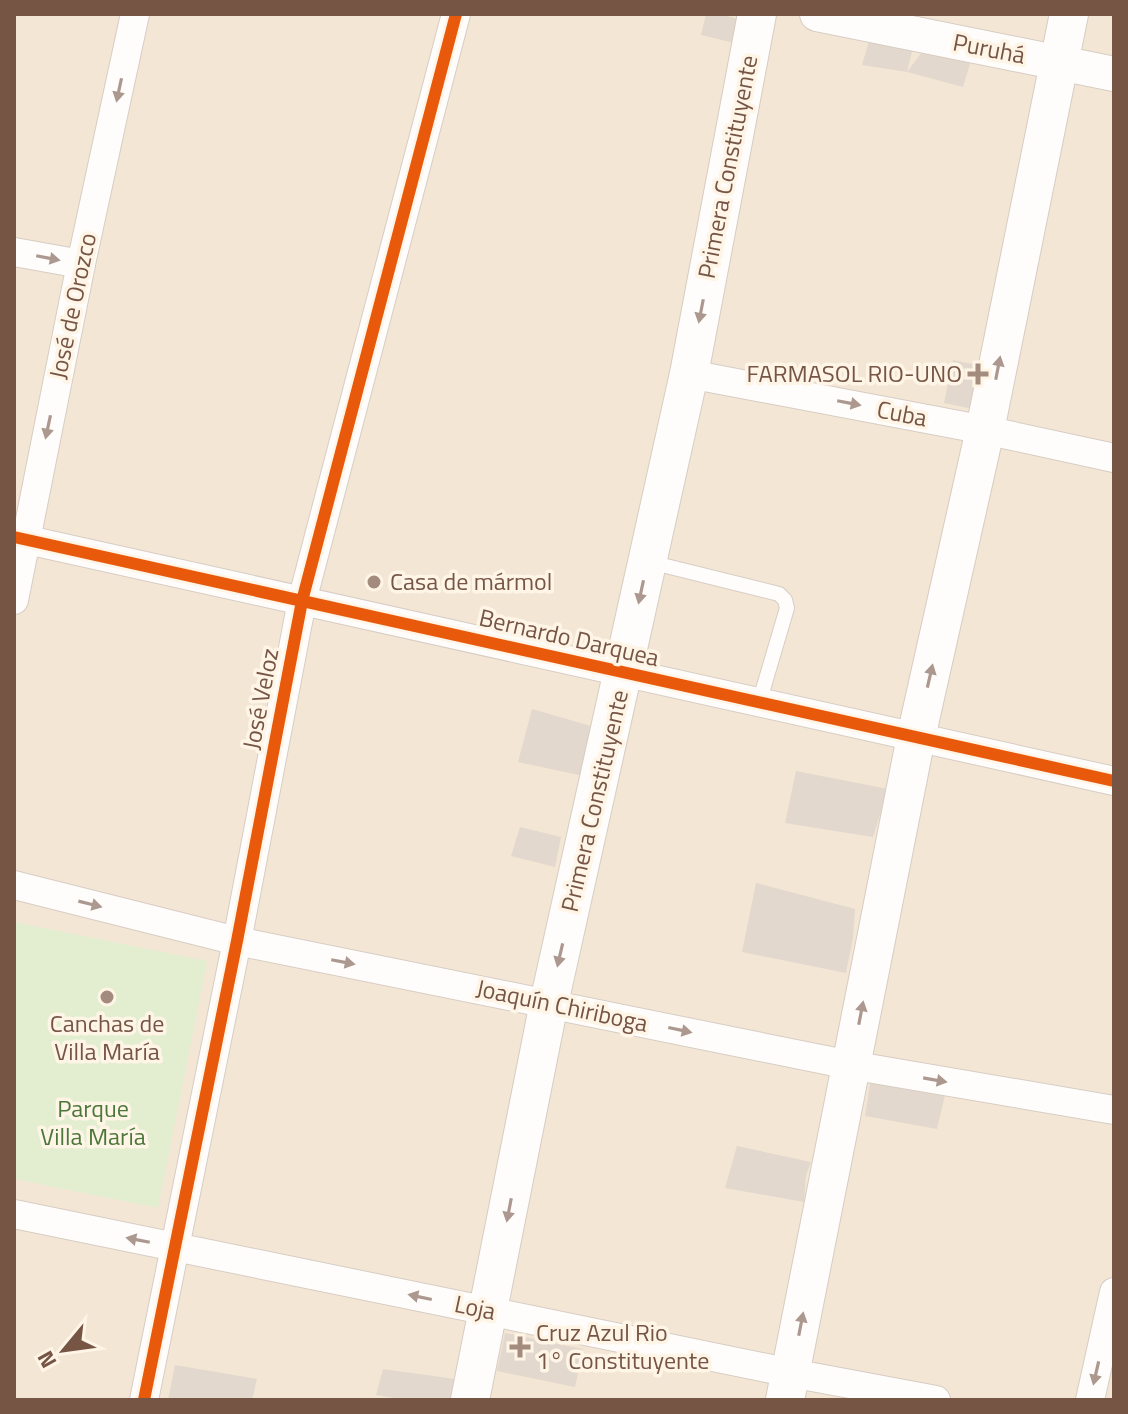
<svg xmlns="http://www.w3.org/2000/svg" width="1128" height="1414" font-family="'Titillium Web',sans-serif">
<rect width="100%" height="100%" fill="#f7f0e6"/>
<g fill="#f3e6d5">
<path d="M14,14H744L457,1400H14Z"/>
<path d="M777,14H1114V1400H481Z"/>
</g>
<path fill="#e2eecf" d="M14,922L207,961L158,1208L14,1179Z"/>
<g fill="#e3d8cd">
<path d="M706,14H720L741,20L734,43L701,35Z"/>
<path d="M872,31L915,39L907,72L925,48L972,57L963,87L907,72L862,65Z"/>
<path d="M953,360L992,368L982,411L944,403Z"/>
<path d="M532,709L598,728L588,777L518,762Z"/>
<path d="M796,771L888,789L873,837L785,823Z"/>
<path d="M520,827L561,837L555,867L511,856Z"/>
<path d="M756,883L855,909L853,938L846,973L742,952Z"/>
<path d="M871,1078L946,1091L937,1129L865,1116Z"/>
<path d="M737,1146L811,1162L806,1175L804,1202L725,1188Z"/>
<path d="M505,1333L583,1349L575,1387L497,1371Z"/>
<path d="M175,1365L257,1379L252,1400H168Z"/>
<path d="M383,1369L455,1379L450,1400H408L376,1395Z"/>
</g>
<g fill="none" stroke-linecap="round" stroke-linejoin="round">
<defs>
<path id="service" d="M666,566L779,594L785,600L787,608L759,703"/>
<g id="minor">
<path d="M14,252L81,264"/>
<path d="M689,374L985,430L1114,458"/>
<path d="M14,537L1114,781"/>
<path d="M14,600L81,264L135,14"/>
<path d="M14,885L237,941L850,1065L1114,1110"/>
<path d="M14,1214L791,1373L936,1400"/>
<path d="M144,1400L237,941L302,601L456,14"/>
<path d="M1090,1400L1114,1292"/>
</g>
<path id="tertiary" d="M817,14L1114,74"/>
<g id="secondary">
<path d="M470,1400L549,1003L689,374L757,14"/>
<path d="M785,1400L916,737L985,430L1069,14"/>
</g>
</defs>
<use href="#service" stroke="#d8cdc4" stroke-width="16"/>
<use href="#minor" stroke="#d8cdc4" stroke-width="30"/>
<use href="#tertiary" stroke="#d8cdc4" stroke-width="36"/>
<use href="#secondary" stroke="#d7ccc3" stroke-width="40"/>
<use href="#service" stroke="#fefdfb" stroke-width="14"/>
<use href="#minor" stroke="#fefdfb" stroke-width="28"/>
<use href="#tertiary" stroke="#fefdfb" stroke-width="34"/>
<use href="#secondary" stroke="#fefdfb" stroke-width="38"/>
<defs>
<g id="cycleway">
<path d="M14,537L1114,781"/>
<path d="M144,1400L237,941L302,601L456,14"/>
</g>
</defs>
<use href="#cycleway" stroke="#fff5e7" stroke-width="17"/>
<use href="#cycleway" stroke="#e8590c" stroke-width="12"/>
</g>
<defs><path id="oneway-solid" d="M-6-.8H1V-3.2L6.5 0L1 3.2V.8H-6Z" transform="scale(2)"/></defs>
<g fill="#ac988e">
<use href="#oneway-solid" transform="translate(119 90) rotate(102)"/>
<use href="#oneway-solid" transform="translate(48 258) rotate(11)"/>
<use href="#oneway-solid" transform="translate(701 311) rotate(101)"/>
<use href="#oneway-solid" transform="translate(998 368) rotate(-79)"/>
<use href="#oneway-solid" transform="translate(849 403) rotate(11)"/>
<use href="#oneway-solid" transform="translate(48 427) rotate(102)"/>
<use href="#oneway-solid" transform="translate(641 592) rotate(102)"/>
<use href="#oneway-solid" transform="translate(930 676) rotate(-77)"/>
<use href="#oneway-solid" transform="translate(90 904) rotate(14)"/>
<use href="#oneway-solid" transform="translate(560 955) rotate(103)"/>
<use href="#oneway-solid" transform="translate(343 962) rotate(11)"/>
<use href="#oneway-solid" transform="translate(861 1013) rotate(-79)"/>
<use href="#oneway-solid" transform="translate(680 1030) rotate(12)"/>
<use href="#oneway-solid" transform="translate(935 1080) rotate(10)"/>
<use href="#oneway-solid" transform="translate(509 1210) rotate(101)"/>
<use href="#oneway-solid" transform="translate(138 1240) rotate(-169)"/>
<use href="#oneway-solid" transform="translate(420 1297) rotate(-168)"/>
<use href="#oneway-solid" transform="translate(801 1324) rotate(-79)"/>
<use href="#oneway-solid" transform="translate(1096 1373) rotate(103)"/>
</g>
<g fill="#a38b7d" stroke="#fff5e7" stroke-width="3">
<path d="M974 362h8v8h8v8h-8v8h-8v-8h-8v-8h8z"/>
<circle cx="374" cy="582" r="8"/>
<circle cx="107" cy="997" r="8"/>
<path d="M516 1335h8v8h8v8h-8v8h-8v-8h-8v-8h8z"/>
</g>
<g text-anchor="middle" stroke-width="7" stroke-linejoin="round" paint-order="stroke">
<g font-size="24" fill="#765545" stroke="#fff5e7">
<text transform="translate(989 49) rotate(11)" y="8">Puruhá</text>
<text transform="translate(728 167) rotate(-79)" y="8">Primera Constituyente</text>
<text transform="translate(73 306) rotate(-78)" y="8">José de Orozco</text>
<text transform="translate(902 414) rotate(11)" y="8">Cuba</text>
<text transform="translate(569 638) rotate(13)" y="8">Bernardo Darquea</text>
<text transform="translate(261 699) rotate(-79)" y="8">José Veloz</text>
<text transform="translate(595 801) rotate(-77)" y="8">Primera Constituyente</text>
<text transform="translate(562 1006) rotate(12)" y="8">Joaquín Chiriboga</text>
<text transform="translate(475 1308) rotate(12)" y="8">Loja</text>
</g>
<g font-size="24" fill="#765545" stroke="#fff5e7" text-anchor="start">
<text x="962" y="382" text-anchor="end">FARMASOL RIO-UNO</text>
<text x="390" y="590">Casa de mármol</text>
<text x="107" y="1032" text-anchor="middle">Canchas de<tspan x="107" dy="28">Villa María</tspan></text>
<text x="536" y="1341">Cruz Azul Rio<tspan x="536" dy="28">1° Constituyente</tspan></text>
</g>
<g font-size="24" fill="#4c773a" stroke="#fff5e7">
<text x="93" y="1117">Parque<tspan x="93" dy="28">Villa María</tspan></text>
</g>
</g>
<rect width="1128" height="1414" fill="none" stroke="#765545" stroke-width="32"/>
<g transform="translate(64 1350) rotate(241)" stroke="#fff5e7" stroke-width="6" paint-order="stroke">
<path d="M0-6L14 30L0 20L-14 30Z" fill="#765545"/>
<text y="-12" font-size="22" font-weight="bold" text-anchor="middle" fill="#765545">N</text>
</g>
</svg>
